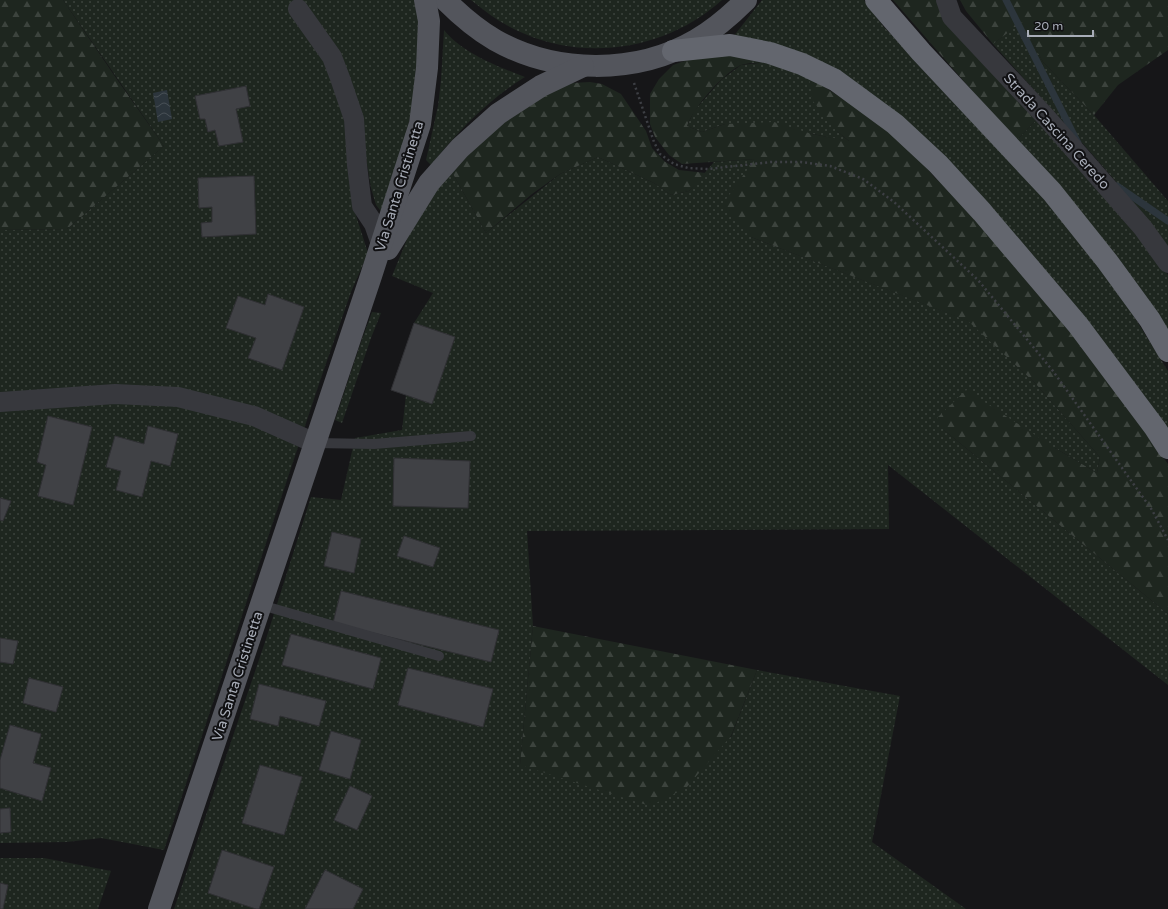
<svg xmlns="http://www.w3.org/2000/svg" width="1168" height="909" font-family="'Varela Round',sans-serif">
<defs>
<pattern id="grass-dots" width="8" height="8" patternUnits="userSpaceOnUse"><rect width="8" height="8" fill="#1e261f"/><path d="M2 2h.1M6 6h.1" fill="none" stroke="#3c433d" stroke-width="1.8" stroke-linecap="round"/></pattern>
<pattern id="forest-firs" width="22" height="20" patternUnits="userSpaceOnUse"><rect width="22" height="20" fill="#1e261f"/><path d="M5 1l3.5 6h-7zM16 11l3.5 6h-7z" fill="#3c433d"/></pattern>
<pattern id="water-waves" width="16" height="10" patternUnits="userSpaceOnUse"><rect width="16" height="10" fill="#2c353c"/><path d="M0 5q4-4 8 0t8 0" fill="none" stroke="#485056"/></pattern>
</defs>
<rect width="100%" height="100%" fill="#161618"/>
<g fill="url(#grass-dots)">
<path d="M63,0H419L418,80L396,183L383,214L376,205L371,188L362,134L343,118L350,129L353,206L368,253L351,292L321,378L164,850L101,838L67,842L0,843V230L67,229L164,146Z"/>
<path d="M471,0H722C669,48 590,62 525,34C505,26 488,14 471,0Z"/>
<path d="M762,0H864L883,26L1070,223L1130,310L1168,371V433L906,125L733,37Z"/>
<path d="M1022,21L1043,62L1094,115L1168,201V247C1115,175 1052,111 993,44Z"/>
<path d="M444,30C462,53 499,67 525,77C488,100 458,131 431,165L426,160L438,106L441,80Z"/>
<path d="M770,62L809,77L838,132L850,142L813,134L725,124L702,132L687,126L694,111L721,80L741,65Z"/>
<path d="M1039,117L1134,229L1168,275V333L1016,141Z"/>
<path d="M598,157L654,183L671,195L689,191L714,162L755,159L751,237L969,321L1035,383L1100,457L1097,473L1055,448L944,430L1168,614V685L888,465L889,529L527,531L533,626L520,765L731,737L757,670L900,696L872,842L966,909H174L265,642L311,497L341,500L355,438L402,430L406,395L391,390L414,323L433,293L392,276L408,237L437,189L452,172L486,233L560,174Z"/>
<path d="M372,312L381,313L371,338L342,423L335,420L361,342Z"/>
<path d="M0,858H44L111,871L98,909H3L8,885L0,883Z"/>
</g>
<g fill="url(#forest-firs)">
<path d="M0,0H63L116,78L164,146L67,229L0,230Z"/>
<path d="M893,0H938L1039,117L1016,141Z"/>
<path d="M960,0H1168V50L1118,85L1094,115L1043,62L1022,22L993,44L966,11Z"/>
<path d="M724,54L770,62C762,63 745,62 739,66C721,76 694,107 687,126L702,132L725,124L774,122L812,134L849,141L838,132L812,100L809,77L874,119L912,150L935,178L966,206L1081,343L1168,464V614L944,430L937,418L966,390L1055,448L1097,473L1100,457L1035,383L968,321L751,237L722,205L755,159L682,164L669,155L655,137L650,124V94L659,79L673,65L696,57Z"/>
<path d="M590,82L602,84L621,94L646,131L652,148L664,161L679,170L706,173L689,191L671,195L654,183L598,157L560,174L532,194L486,233L452,172L508,113L571,83Z"/>
<path d="M533,626L757,670L731,736L686,788L650,806L520,765Z"/>
</g>
<path fill="url(#water-waves)" d="M167,90L172,119L158,122L153,93Z"/>
<g fill="none" stroke-linecap="round" stroke-linejoin="round">
<g stroke="#2c353c" stroke-width="7">
<path d="M1006,0L1078,143"/>
<path d="M1117,186L1168,221"/>
</g>
</g>
<g fill="#404145" stroke="#303034">
<path d="M246,86L250,106L236,109L243,142L219,146L215,130L208,132L205,119H200L195,96Z"/>
<path d="M254,176L256,234L202,237L201,223L212,222V207L199,208L198,178Z"/>
<path d="M268,294L304,307L282,370L248,358L256,338L226,328L238,296L265,305Z"/>
<path d="M414,323L455,337L432,404L391,390Z"/>
<path d="M48,416L92,427L73,505L38,496L46,465L37,462Z"/>
<path d="M148,426L178,434L170,466L151,461L142,497L116,490L121,471L106,467L115,436L144,444Z"/>
<path d="M394,458L470,461L468,508L393,506Z"/>
<path d="M0,498L11,501L3,521L0,520Z"/>
<path d="M332,532L361,539L354,573L324,566Z"/>
<path d="M404,536L440,548L433,567L397,556Z"/>
<path d="M341,591L499,630L491,662L333,623Z"/>
<path d="M291,634L381,658L373,689L282,665Z"/>
<path d="M0,638L18,641L13,664L0,662Z"/>
<path d="M408,668L493,689L483,727L398,705Z"/>
<path d="M29,678L63,687L56,712L23,703Z"/>
<path d="M259,684L326,701L319,726L280,716L278,726L250,719Z"/>
<path d="M10,725L41,734L33,763L51,768L42,801L0,788V760Z"/>
<path d="M331,731L361,740L350,779L319,770Z"/>
<path d="M260,765L302,777L284,835L242,823Z"/>
<path d="M350,786L372,796L357,830L334,820Z"/>
<path d="M10,808L11,832L0,833V809Z"/>
<path d="M222,850L274,867L259,909H256L208,893Z"/>
<path d="M325,870L363,889L353,909H305Z"/>
<path d="M0,883L8,885L3,909H0Z"/>
</g>
<g fill="none" stroke-linecap="round" stroke-linejoin="round">
<path stroke="#3d3f44" stroke-width="2.5" stroke-dasharray="2 3" stroke-linecap="butt" d="M634,83L654,142L660,154L674,164L688,168L708,169L771,162H801L830,166L863,179L894,202L978,280L1053,371L1152,510L1168,540"/>
<g stroke="#37383d" stroke-width="10">
<path d="M315,443L374,444L471,436"/>
<path d="M261,605L439,656"/>
</g>
<g stroke="#37383d" stroke-width="20">
<path d="M946,0L952,17L1044,115L1143,228L1168,263"/>
<path d="M298,9L332,57L340,78L354,119L357,165L362,206L374,224L381,244"/>
<path d="M0,402L115,394L178,397L254,416L315,443"/>
</g>
<g stroke="#53555c" stroke-width="22">
<path d="M445,0C460,15 476,29 495,40C555,74 636,75 696,40C715,29 731,15 746,0"/>
<path d="M388,249L429,183L460,148L498,114L541,86L583,66"/>
<path d="M159,909L371,276L420,124L427,68L429,21L425,0"/>
</g>
<g stroke="#63666e" stroke-width="22">
<path d="M876,0L921,52L1052,192L1107,261L1150,320L1168,351"/>
<path d="M673,51L730,45L770,53L802,64L835,80L895,124L938,164L982,212L1078,325L1155,428L1168,448"/>
</g>
</g>
<g text-anchor="middle" stroke-width="4" stroke-linejoin="round" paint-order="stroke">
<g font-size="14" fill="#a8adb8" stroke="#111113">
<text transform="translate(1057 131) rotate(48)" y="5">Strada Cascina Ceredo</text>
<text transform="translate(399 186) rotate(-73)" y="5">Via Santa Cristinetta</text>
<text transform="translate(237 676) rotate(-72)" y="5">Via Santa Cristinetta</text>
</g>
</g>
<path d="M1028 30v6h65v-6" fill="none" stroke="#a8adb8" stroke-width="2"/>
<text x="1034" y="30" font-size="12" fill="#a8adb8" stroke="#111113" stroke-width="3" paint-order="stroke">20 m</text>
</svg>
